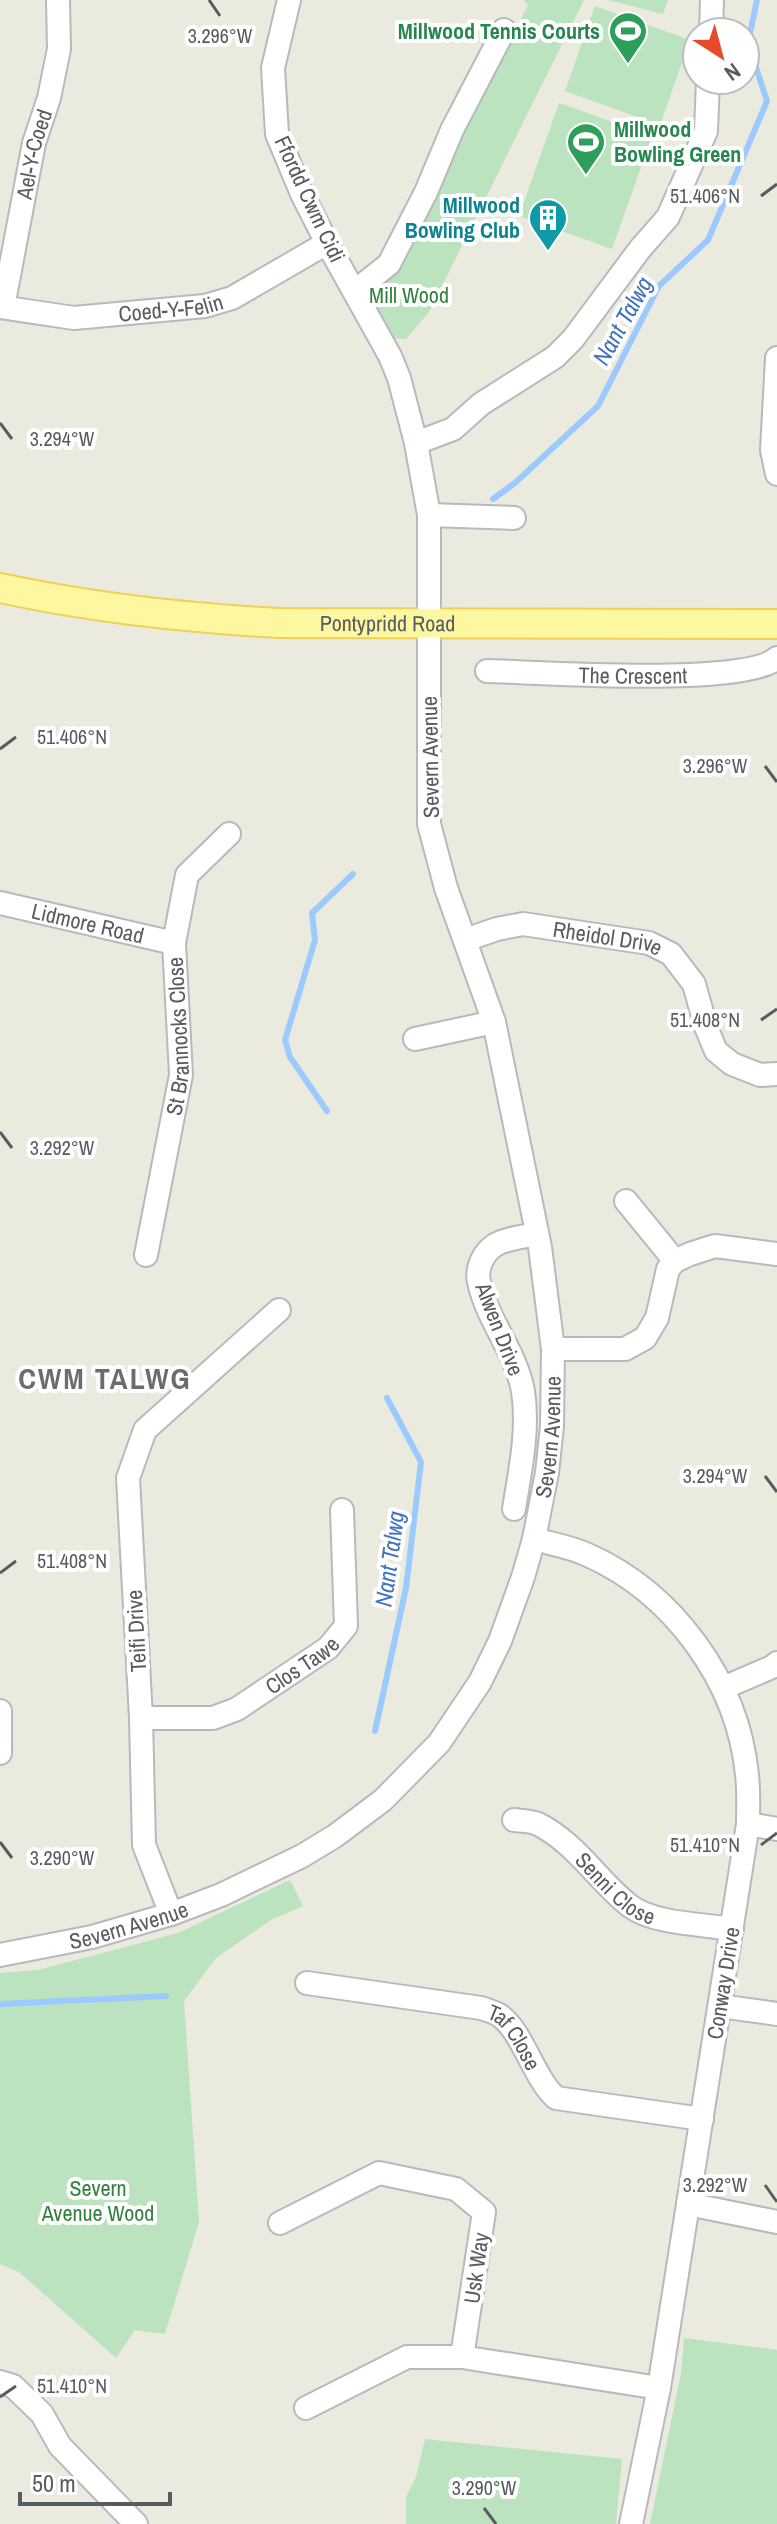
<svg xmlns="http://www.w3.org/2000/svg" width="777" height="2524" font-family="'Archivo Narrow',sans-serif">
<rect width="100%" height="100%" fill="#ebeadf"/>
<g fill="#bbe3bf">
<path d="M524,0H584L429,312L406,339L393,338L378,317L379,296L528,5Z"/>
<path d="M608,0H668L663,14Z"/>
<path d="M595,6L690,40L660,125L565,91Z"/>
<path d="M559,103L652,136L612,249L519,216Z"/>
<path d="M290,1880L303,1906L271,1920L216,1958L184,2001L199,2222L165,2334L135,2330L116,2358L19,2272L0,2264V1973L38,1970L178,1933Z"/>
<path d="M684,2338L777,2350V2524H650L681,2373Z"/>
<path d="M425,2439L622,2459L616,2524H406V2497L416,2477Z"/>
</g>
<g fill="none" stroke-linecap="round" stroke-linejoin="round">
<g stroke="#9ccafe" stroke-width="6">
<path d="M493,499L516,482L598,406L659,286L708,240L767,101L748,43L757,0"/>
<path d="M327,1111L290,1057L285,1040L315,940L312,913L353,874"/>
<path d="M375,1731L406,1588L421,1462L387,1398"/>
<path d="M0,2004L166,1996"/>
</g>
<defs>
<g id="minor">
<path d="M711,32L712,0"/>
<path d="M355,291L389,264L426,192L452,130L504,30"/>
<path id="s1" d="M0,307L74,318L205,306L232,298L327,243"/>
<path id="s2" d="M3,307L34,143L49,98L59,49L58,0"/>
<path d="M777,358L772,450L777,474"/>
<path d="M416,443L453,429L481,404L555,357L573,339L640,249L668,217L706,131L708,80"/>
<path d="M429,515L514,518"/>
<path id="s3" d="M487,671C538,672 746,687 777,658"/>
<path id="s4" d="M0,903L174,943"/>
<path id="s5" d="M465,940L497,929L523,924L649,943L671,954L694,984L706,1027L716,1051L732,1064L760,1075L777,1074"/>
<path d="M415,1039L494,1022"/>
<path d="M626,1201L675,1261"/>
<path id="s6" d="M146,1255L181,1075L174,943L187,875L229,834"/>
<path d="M553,1349H625L645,1338L657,1318L668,1269L675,1261L690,1254L715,1246L777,1254"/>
<path d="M514,1509C520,1471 529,1430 523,1391C516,1352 487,1320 479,1282C476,1268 483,1253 495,1245C507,1238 523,1237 537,1234"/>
<path d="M534,1539C552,1544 571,1547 588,1555C673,1593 738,1681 747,1775C749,1791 748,1808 748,1824L659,2388L631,2524"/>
<path d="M723,1688L772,1667L777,1663"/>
<path d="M0,1711V1753"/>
<path id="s7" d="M141,1718H213L237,1709L328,1648L346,1626L342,1510"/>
<path id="s8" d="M514,1820C522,1821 531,1821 538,1824C576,1843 598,1881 630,1906C654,1924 702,1924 732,1929"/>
<path d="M748,1824L777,1829"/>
<path d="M171,1914L144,1845L141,1718L128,1478L145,1430L279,1310"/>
<path id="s9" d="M0,1955L92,1937L171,1914L221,1895L302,1856L335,1836L383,1800L439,1743L480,1682L500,1641L523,1577L534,1539L547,1473L552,1426L553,1349L540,1247L494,1022L446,888L429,824V515L416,443L399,378L390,356L327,243L302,194L277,134L273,68L289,0"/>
<path id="s10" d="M307,1983L481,2008C487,2010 494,2012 499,2015C522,2030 533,2077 556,2098L702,2119"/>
<path d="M720,2006L777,2014"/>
<path d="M688,2204L777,2222"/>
<path d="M280,2223L379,2173L456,2189L484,2212L462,2357"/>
<path d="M0,2382L13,2386L42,2414L60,2446L136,2524"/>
<path d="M306,2408L407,2357H462L659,2388"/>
</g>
<g id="major">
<path id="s11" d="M0,588C92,608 185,618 279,623L777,624"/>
</g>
</defs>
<use href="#minor" stroke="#b7b9be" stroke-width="26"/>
<use href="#major" stroke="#efd254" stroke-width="32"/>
<use href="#minor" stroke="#fff" stroke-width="22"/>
<use href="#major" stroke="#fef7a1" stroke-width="28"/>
</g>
<path fill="none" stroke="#585b60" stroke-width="3" d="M209,0L220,16M761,196L777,184M0,423L12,439M0,749L16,737M765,766L777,782M761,1020L777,1009M0,1132L12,1148M765,1476L777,1492M0,1573L16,1561M0,1842L12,1858M761,1845L777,1833M765,2185L777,2202M0,2397L16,2386M484,2508L496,2524"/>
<defs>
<symbol id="stadium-pin" viewBox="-11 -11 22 30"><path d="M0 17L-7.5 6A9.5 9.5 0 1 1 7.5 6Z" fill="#2e9e5b" stroke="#fff"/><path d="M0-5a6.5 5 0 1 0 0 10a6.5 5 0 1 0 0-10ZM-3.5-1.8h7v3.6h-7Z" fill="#fff"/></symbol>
<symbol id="building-pin" viewBox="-11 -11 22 30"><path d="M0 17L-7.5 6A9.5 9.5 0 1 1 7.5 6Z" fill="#0f9aa8" stroke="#fff"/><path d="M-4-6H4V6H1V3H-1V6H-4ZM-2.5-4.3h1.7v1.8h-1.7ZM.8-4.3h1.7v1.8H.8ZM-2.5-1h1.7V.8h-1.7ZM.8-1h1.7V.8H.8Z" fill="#fff"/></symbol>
</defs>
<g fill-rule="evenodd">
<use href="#stadium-pin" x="606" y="9" width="44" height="60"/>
<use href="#stadium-pin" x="564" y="120" width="44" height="60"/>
<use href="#building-pin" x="526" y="196" width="44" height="60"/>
</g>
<g text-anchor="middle" stroke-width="8" stroke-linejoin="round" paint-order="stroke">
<g font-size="22" font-weight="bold" fill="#27864d" stroke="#fff" text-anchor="end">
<text x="600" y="39">Millwood Tennis Courts</text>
<text x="614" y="137" text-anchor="start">Millwood<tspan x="614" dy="25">Bowling Green</tspan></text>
</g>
<g font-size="22" fill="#585b60" stroke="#fff">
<text dy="8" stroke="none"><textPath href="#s2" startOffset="156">Ael-Y-Coed</textPath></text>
<text transform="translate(310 199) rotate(65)" y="8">Ffordd Cwm Cidi</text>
<text dy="8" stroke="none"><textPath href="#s1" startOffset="172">Coed-Y-Felin</textPath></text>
<text dy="8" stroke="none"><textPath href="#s11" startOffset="390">Pontypridd Road</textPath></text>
<text dy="8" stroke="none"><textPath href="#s3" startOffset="146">The Crescent</textPath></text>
<text transform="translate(430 757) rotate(-91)" y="8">Severn Avenue</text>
<text dy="8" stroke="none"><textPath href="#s4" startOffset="90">Lidmore Road</textPath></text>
<text dy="8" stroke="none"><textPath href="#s5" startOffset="146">Rheidol Drive</textPath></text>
<text dy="8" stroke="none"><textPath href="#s6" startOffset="222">St Brannocks Close</textPath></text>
<text transform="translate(500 1329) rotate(69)" y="8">Alwen Drive</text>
<text dy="8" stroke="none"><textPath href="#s9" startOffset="828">Severn Avenue</textPath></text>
<text transform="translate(136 1631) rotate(-93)" y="8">Teifi Drive</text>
<text dy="8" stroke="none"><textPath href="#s7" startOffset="176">Clos Tawe</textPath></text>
<text dy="8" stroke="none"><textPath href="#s8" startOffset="126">Senni Close</textPath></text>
<text dy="8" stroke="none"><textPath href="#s9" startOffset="132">Severn Avenue</textPath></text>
<text transform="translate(723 1983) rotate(-81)" y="8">Conway Drive</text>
<text dy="8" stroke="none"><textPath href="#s10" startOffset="222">Taf Close</textPath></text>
<text transform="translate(476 2268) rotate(-82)" y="8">Usk Way</text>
</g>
<g font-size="22" font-weight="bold" fill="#0d838f" stroke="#fff" text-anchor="end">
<text x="520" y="213">Millwood<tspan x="520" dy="25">Bowling Club</tspan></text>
</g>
<g font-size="22" fill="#358240" stroke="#fff">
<text x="409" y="303">Mill Wood</text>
<text x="98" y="2196">Severn<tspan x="98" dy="25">Avenue Wood</tspan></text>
</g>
<g font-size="24" font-style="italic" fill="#4073c0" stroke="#fff">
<text transform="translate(623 321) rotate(-61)" y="8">Nant Talwg</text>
<text transform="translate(390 1559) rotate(-82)" y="8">Nant Talwg</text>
</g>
<g font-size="30" font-weight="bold" letter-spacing="2" fill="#696d72" stroke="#fff">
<text x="105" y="1389">CWM TALWG</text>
</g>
</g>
<g font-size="20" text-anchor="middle" fill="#585b60" stroke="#fff" stroke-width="8" stroke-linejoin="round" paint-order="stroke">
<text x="220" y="43">3.296°W</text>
<text x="705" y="203">51.406°N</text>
<text x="62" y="446">3.294°W</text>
<text x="72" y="744">51.406°N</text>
<text x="715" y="773">3.296°W</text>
<text x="705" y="1027">51.408°N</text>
<text x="62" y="1155">3.292°W</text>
<text x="715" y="1483">3.294°W</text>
<text x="72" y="1568">51.408°N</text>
<text x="705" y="1852">51.410°N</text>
<text x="62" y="1865">3.290°W</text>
<text x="715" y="2192">3.292°W</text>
<text x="72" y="2393">51.410°N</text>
<text x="484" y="2495">3.290°W</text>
</g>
<g transform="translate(721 56) rotate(144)"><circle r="38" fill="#ffffff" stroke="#bcbdbf" stroke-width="2"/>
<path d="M0-6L14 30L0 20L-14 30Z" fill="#e64a2a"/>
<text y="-12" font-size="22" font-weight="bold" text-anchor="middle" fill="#585b60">N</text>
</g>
<path d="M20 2492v12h150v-12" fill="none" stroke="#585b60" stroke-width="4"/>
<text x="32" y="2492" font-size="24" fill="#585b60" stroke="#ffffff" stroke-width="6" paint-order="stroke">50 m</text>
</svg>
